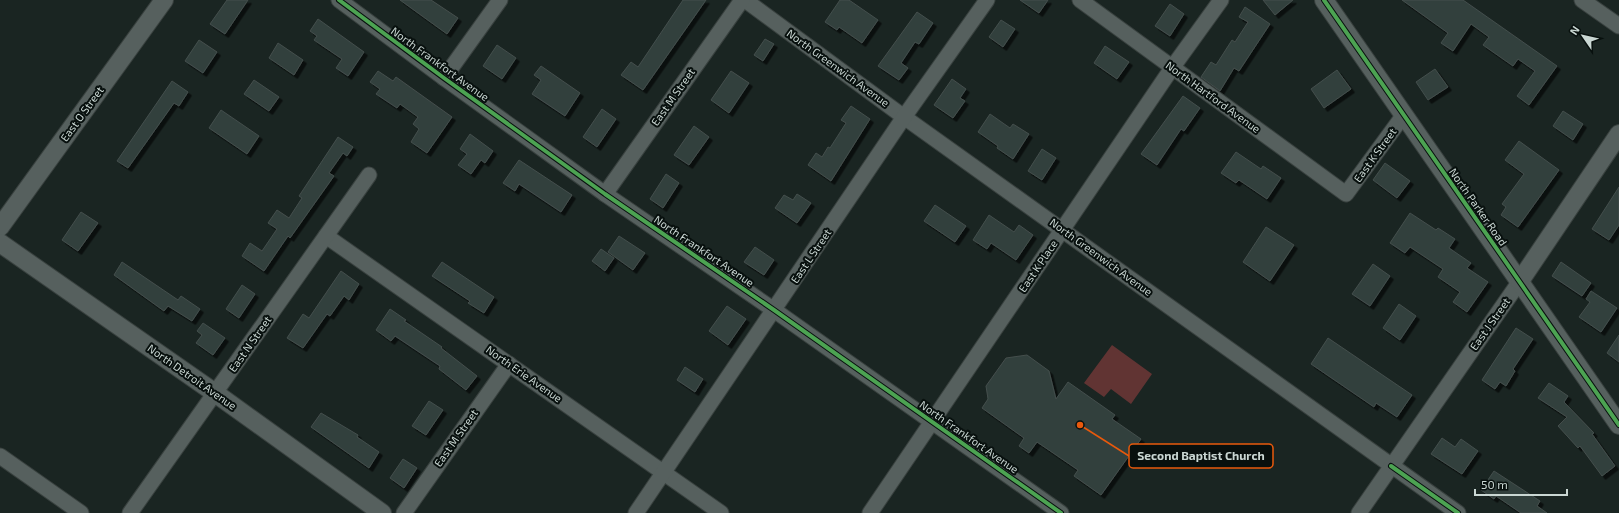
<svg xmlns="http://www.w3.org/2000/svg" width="1619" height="513" font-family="'Exo 2',sans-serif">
<defs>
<filter id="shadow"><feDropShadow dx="3.5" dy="3.5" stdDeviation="0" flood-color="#0009"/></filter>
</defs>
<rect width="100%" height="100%" fill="#1a2522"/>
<path fill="#613433" d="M1112,345L1152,374L1131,404L1111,389L1104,397L1084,383Z"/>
<g fill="#32413e" stroke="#444e4c" filter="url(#shadow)">
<path d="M227,0H248L225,34L210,24Z"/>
<path d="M400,0H431L458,18L447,34Z"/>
<path d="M683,0H706L643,90L621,75L631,62L638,67Z"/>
<path d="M840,0H849L878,20L862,43L839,27L837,30L825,22Z"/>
<path d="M1020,0H1048L1039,13Z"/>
<path d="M1263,0H1293L1275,15Z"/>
<path d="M1402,0H1463L1557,66L1529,105L1517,96L1535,71L1518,59L1513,66L1483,45L1489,37L1471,24L1453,51L1441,43L1448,33Z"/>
<path d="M1170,4L1184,14L1170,36L1155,26Z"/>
<path d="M1245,7L1270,24L1239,71L1234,68L1220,91L1201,77L1211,62L1216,65L1232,40L1235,42L1248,22L1239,17Z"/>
<path d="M917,12L933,23L919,44L915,42L901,63L908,68L899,80L878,66Z"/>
<path d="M318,19L364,52L348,76L336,68L342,59L314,40L317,36L310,31Z"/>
<path d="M1001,20L1015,29L1003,47L989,37Z"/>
<path d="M765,39L774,44L763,61L754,55Z"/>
<path d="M199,40L217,52L203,73L185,61Z"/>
<path d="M278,43L303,60L294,75L269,58Z"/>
<path d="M497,45L516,58L502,79L483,66Z"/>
<path d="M1105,46L1129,62L1117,79L1094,63Z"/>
<path d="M541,66L580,93L565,116L532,94L541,80L534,75Z"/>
<path d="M1435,69L1448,87L1428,100L1416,82Z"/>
<path d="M1337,70L1351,89L1324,108L1311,89Z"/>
<path d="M378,71L393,81L396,77L452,117L427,153L411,142L419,129L413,124L418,117L400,104L397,108L376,94L380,89L370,82Z"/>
<path d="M731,71L749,83L729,113L711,100Z"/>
<path d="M952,79L966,89L960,98L965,101L953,118L934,105Z"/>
<path d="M254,80L279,97L269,111L244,94Z"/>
<path d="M172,81L188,92L179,106L174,103L128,168L117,161Z"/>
<path d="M1183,96L1200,108L1184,131L1181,129L1157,165L1141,154Z"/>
<path d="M851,106L870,119L831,181L808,165L816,153L822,157L828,147L830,148L846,123L841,120Z"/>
<path d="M602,109L616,119L597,147L583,137Z"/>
<path d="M221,110L259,136L247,154L209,128Z"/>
<path d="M1563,111L1583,124L1573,140L1553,126Z"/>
<path d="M990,114L1010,128L1013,124L1029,134L1013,159L997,148L998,146L978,132Z"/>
<path d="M694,126L709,137L689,165L674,155Z"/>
<path d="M470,134L493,151L485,163L481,160L471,174L458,165L467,154L460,149Z"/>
<path d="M338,137L353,147L347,156L343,153L329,173L334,176L290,238L288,236L264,271L242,256L250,243L262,251L277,229L268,223L277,210L289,218L302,198L299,196Z"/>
<path d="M1519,141L1559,170L1518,227L1501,215L1506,207L1502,204L1524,174L1505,160Z"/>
<path d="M1042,149L1056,158L1042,180L1028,171Z"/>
<path d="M1236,152L1261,169L1263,166L1281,178L1267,199L1239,180L1236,183L1221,173Z"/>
<path d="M519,160L572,195L561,212L519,184L515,191L503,183Z"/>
<path d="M1385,163L1410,181L1397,198L1373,180Z"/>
<path d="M666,174L679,183L663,208L650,199Z"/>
<path d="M1619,187V225L1609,240L1592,229Z"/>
<path d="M797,194L811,203L797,223L775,208L784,195L793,200Z"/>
<path d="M935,205L966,226L955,242L924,221Z"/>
<path d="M81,212L98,223L78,251L62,240Z"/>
<path d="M1410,213L1436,230L1438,228L1455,239L1449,248L1471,263L1467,268L1488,282L1467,312L1453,302L1460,292L1438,277L1443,269L1410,247L1405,253L1390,243Z"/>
<path d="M989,215L1014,232L1019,225L1033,235L1016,260L991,243L987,249L973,240Z"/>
<path d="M1266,227L1294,245L1270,281L1243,262Z"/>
<path d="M619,236L645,253L633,270L608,252Z"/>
<path d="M755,247L774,260L764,275L744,262Z"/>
<path d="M601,249L614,258L605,271L592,261Z"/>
<path d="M122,262L178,300L181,296L200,309L192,321L168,306L164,311L114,275Z"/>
<path d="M442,262L494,297L484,313L468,303L470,301L432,276Z"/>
<path d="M1561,262L1591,283L1582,296L1552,276Z"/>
<path d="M1373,264L1390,276L1370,306L1352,294Z"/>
<path d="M341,271L359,284L349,300L344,296L330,316L327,314L303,348L287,338L303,314L309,318Z"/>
<path d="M242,285L255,294L239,318L226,309Z"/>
<path d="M1591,291L1617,308L1601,332L1579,317L1590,302L1586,299Z"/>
<path d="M1399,304L1416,316L1400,340L1383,328Z"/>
<path d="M727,306L746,319L728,345L709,331Z"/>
<path d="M390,309L406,320L404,321L442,347L441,348L477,376L466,390L439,369L440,366L395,336L391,341L376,330Z"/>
<path d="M203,323L225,338L213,355L196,343L202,335L197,331Z"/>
<path d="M1516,328L1533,339L1513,369L1515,371L1506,386L1500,382L1495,389L1482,380Z"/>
<path d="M1619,335V362L1607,353Z"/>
<path d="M1328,338L1412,395L1397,417L1376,403L1374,407L1311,364Z"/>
<path d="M1027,355L1049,371L1056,399L1068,382L1115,415L1112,419L1141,439L1101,495L1074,476L1078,470L1037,442L1029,453L1019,446L1024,438L982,408L988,399L986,386L1006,358Z"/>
<path d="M685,367L703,379L695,392L677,380Z"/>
<path d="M1549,383L1568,396L1564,402L1594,433L1592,434L1615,466L1602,476L1580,446L1578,448L1558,426L1567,417L1538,398Z"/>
<path d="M429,401L443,410L426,435L412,426Z"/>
<path d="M321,413L358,435L357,437L379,452L369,468L311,427Z"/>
<path d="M1442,438L1455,447L1461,439L1478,451L1462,474L1431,454Z"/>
<path d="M403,459L417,468L404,488L390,478Z"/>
<path d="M1494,471L1540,501L1537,506L1547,513H1521L1496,496L1494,499L1481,490Z"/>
</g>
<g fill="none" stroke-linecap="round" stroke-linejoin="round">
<defs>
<g id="minor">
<path d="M339,0L444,78L605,194L774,310L1061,513"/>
<path d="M745,0L904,117L1458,513"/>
<path d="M1080,0L1346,194L1403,116"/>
<path d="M1582,0L1619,26"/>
<path d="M444,78L500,0"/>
<path d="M605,194L742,0"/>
<path d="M326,236L721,513"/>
<path d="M0,456L81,513"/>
<path d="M130,513L369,175"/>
<path d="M404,513L509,364"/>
<path d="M636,513L904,117L987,0"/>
<path d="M870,513L1172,68L1221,0"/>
<path d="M1359,513L1520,281"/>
</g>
<g id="tertiary">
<path d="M1324,0L1619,425"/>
<path d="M0,227L164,0"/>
<path d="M0,243L215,393L382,513"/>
<path d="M1520,281L1619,134"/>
</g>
</defs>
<use href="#minor" stroke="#39413f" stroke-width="17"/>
<use href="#tertiary" stroke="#39413f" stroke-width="20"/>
<use href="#minor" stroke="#56605e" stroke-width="15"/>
<use href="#tertiary" stroke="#56605e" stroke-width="18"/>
<defs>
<g id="cycleway">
<path d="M339,0L444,78L605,194L774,310L1061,513"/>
<path d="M1324,0L1619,425"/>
<path d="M1391,466L1458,513"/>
</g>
</defs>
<use href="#cycleway" stroke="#08100e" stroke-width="6"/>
<use href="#cycleway" stroke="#4ca352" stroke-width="4"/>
</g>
<g text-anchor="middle" stroke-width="4" stroke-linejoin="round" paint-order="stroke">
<g font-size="11" fill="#cad7d3" stroke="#08100e">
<text transform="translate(440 64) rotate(36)" y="4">North Frankfort Avenue</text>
<text transform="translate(838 68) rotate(36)" y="4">North Greenwich Avenue</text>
<text transform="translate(673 97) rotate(-55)" y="4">East M Street</text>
<text transform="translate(1213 97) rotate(36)" y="4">North Hartford Avenue</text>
<text transform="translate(82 114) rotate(-54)" y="4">East O Street</text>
<text transform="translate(1375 155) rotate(-54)" y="4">East K Street</text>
<text transform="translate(1478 207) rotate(55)" y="4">North Parker Road</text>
<text transform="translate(704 251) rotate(34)" y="4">North Frankfort Avenue</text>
<text transform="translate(811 256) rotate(-56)" y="4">East L Street</text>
<text transform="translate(1101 257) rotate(36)" y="4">North Greenwich Avenue</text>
<text transform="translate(1038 266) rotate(-56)" y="4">East K Place</text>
<text transform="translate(1490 324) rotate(-55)" y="4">East J Street</text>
<text transform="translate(250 344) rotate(-55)" y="4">East N Street</text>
<text transform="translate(524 374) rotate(35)" y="4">North Erie Avenue</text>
<text transform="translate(192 377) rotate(35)" y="4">North Detroit Avenue</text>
<text transform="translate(969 437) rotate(35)" y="4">North Frankfort Avenue</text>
<text transform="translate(456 438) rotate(-55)" y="4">East M Street</text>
</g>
</g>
<path fill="none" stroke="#e8590c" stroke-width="1.5" d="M1080 425L1129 456"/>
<circle fill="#e8590c" stroke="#08100e" stroke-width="1.5" cx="1080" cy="425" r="4"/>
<rect fill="#08100e" stroke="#e8590c" stroke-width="1.5" x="1129" y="444" width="144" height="24" rx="4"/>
<g font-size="12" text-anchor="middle" font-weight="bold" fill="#cad7d3">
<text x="1201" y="460">Second Baptist Church</text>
</g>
<g transform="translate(1583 36) rotate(304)" stroke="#08100e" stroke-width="3" paint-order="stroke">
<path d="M0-3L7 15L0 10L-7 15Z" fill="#cad7d3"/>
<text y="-6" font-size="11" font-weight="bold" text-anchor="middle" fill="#cad7d3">N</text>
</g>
<path d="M1475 489v6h92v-6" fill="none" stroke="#cad7d3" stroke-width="2"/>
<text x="1481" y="489" font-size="12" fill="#cad7d3" stroke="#08100e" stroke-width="3" paint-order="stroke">50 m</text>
</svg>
